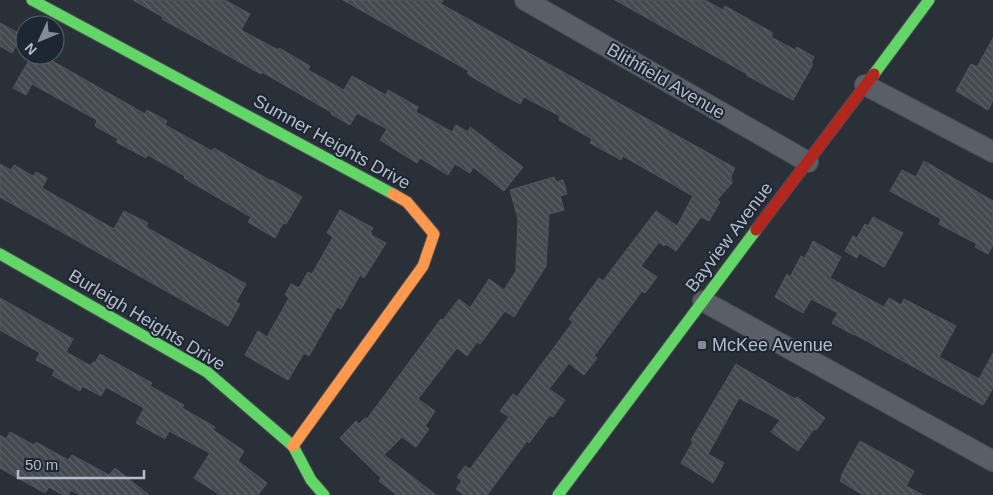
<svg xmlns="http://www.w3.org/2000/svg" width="993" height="495" font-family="Arial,sans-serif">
<defs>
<pattern id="building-back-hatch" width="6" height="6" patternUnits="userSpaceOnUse" patternTransform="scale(1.25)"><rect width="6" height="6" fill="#444950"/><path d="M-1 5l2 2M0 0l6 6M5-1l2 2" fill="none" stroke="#5d6168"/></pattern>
</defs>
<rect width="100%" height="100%" fill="#2a3038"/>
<g fill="url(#building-back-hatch)" stroke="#52575f">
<path d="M133,0H225L250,14L241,30L278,50L279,48L310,66L308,70L344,90L352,76L386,95L388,90L418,107L416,112L452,132L456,125L468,132L470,127L523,167L504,191L473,167L470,173L455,164L448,175L420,158L417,163L380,140L387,129L357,113L350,125L331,114V112L262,72L261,74L162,19L163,17Z"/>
<path d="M343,0H443L441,4L735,168L731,176L732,183L717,200L720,202L709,221L701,217L676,251L666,244L664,246L659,242L641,266L657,277L645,293L642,291L616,326L594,356L597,358L584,375L569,363L549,389L565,400L553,417L550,415L529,443L527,441L487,495H464L456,489L462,481L457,477L465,466L470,469L509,417L500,411L513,394L517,397L573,322L569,319L599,278L603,281L656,211L677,226L693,196L623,156L621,160L590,143L592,139L559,120L560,116L524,97L520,104L472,77L467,73L469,71Z"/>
<path d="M615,0H705L723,10L725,6L773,33L771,37L795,50L797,47L814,57L811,63L813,64L793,100L746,75L747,74Z"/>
<path d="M0,23L22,35L12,53L0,46Z"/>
<path d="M993,38V100L988,110L956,91L971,64L977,67Z"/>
<path d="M32,55H42L145,114L147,110L167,121L165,125L212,151L214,148L271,181L272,180L302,197L286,224L283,223L275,238L248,222L251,217L184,178L185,176L148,155L146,158L116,142L118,139L95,126L97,120L32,84L26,95L13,88Z"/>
<path d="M924,161L993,201V245L988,254L975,247L977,244L939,224L941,219L890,191L902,170L916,177Z"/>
<path d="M0,164L11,170L14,165L33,176L36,172L47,178L42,188L114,229L124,211L148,223L146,227L246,284L236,302L240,304L228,326L0,197Z"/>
<path d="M554,177L556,182L563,180L567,194L560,196L564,210L549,214L546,266L514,317L505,311L480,344L477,342L467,356L457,348L418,399L435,411L425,426L429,429L416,447L402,437L384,455L436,495H397L379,481L381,478L340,438L356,421L359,424L365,418L367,419L441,319L443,320L459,299L470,308L489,279L504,290L516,271L518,219L510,190Z"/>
<path d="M340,210L373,228L370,232L372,233L371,235L386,243L364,278L360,275L341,309L337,307L309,356L304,353L288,380L245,355L258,331L267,337L289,298L285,295L291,284L299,288L308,272L312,274L333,237L327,233Z"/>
<path d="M873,217L903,233L884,267L859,253L857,258L845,251L853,236L857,238L865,224L868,226Z"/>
<path d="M813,241L841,257L830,278L884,307L889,298L901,305L904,299L956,326L939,357L979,379L993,353V388L983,405L854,334V335L832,323L838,313L811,299L803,313L775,297L787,274L790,277L801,256L805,258Z"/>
<path d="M0,298L73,339L66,352L91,366L93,362L95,363L100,354L152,383L150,386L184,405L182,408L215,427L213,430L244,451L238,461L267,483L258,495H220L194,478L210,453L169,431L165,439L136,423L144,408L106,387L101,396L82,386L80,391L52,375L55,370L36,360L40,353L0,330Z"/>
<path d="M736,364L795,399L797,397L825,418L816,430L814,429L798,451L771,432L780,420L739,398L708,454L724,463L713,483L681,463L693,442L691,440Z"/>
<path d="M10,432L34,445L36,442L68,460L72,455L109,475L115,468L149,495H80L71,490L68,495H63L49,487L45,493L0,468V435L6,439Z"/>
<path d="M860,441L914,471L906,486L923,495H863L840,481L842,477L841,476Z"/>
</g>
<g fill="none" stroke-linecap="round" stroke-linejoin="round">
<defs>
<g id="street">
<path d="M525,0L808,162"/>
<path d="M865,85L993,152"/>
<path d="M703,301L993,461"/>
</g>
<g id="fast">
<path d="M32,0L393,194"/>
<path d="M874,74L929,0"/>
<path d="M0,254L207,372L293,446L311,480L324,495"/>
<path d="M558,495L756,230"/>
</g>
<path id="slow" d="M293,446L423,266L434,234L407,202L393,194"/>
<path id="jam" d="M756,230L874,74"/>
</defs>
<use href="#street" stroke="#484c53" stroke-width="22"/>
<use href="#fast" stroke="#484c53" stroke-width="13"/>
<use href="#slow" stroke="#484c53" stroke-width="13"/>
<use href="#jam" stroke="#484c53" stroke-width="13"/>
<use href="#street" stroke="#5a5e66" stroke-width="20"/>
<use href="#fast" stroke="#63d668" stroke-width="11"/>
<use href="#slow" stroke="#ff974d" stroke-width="11"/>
<use href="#jam" stroke="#b3261e" stroke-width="11"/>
</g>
<rect fill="#848b96" stroke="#1d2633" stroke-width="2" x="697" y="340" width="10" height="10" rx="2.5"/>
<g text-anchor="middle" stroke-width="4" stroke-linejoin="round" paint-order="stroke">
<g font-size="18" fill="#b4bcc9" stroke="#1d2633">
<text transform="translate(666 81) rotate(30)" y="6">Blithfield Avenue</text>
<text transform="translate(332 142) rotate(29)" y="6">Sumner Heights Drive</text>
<text transform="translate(729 237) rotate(-53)" y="6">Bayview Avenue</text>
<text transform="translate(147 320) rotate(31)" y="6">Burleigh Heights Drive</text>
</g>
<g font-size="18" fill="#b4bcc9" stroke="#1d2633" text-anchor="start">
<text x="712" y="351">McKee Avenue</text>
</g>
</g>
<g transform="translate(40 40) rotate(226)"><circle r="24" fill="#1d2633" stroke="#59626f"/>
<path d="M0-4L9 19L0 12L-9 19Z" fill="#848b96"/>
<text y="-8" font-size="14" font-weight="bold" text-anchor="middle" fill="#b4bcc9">N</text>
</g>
<path d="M18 470v8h126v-8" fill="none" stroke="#b4bcc9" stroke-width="2.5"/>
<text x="25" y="470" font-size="15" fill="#b4bcc9" stroke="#1d2633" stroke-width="4" paint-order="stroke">50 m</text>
</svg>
